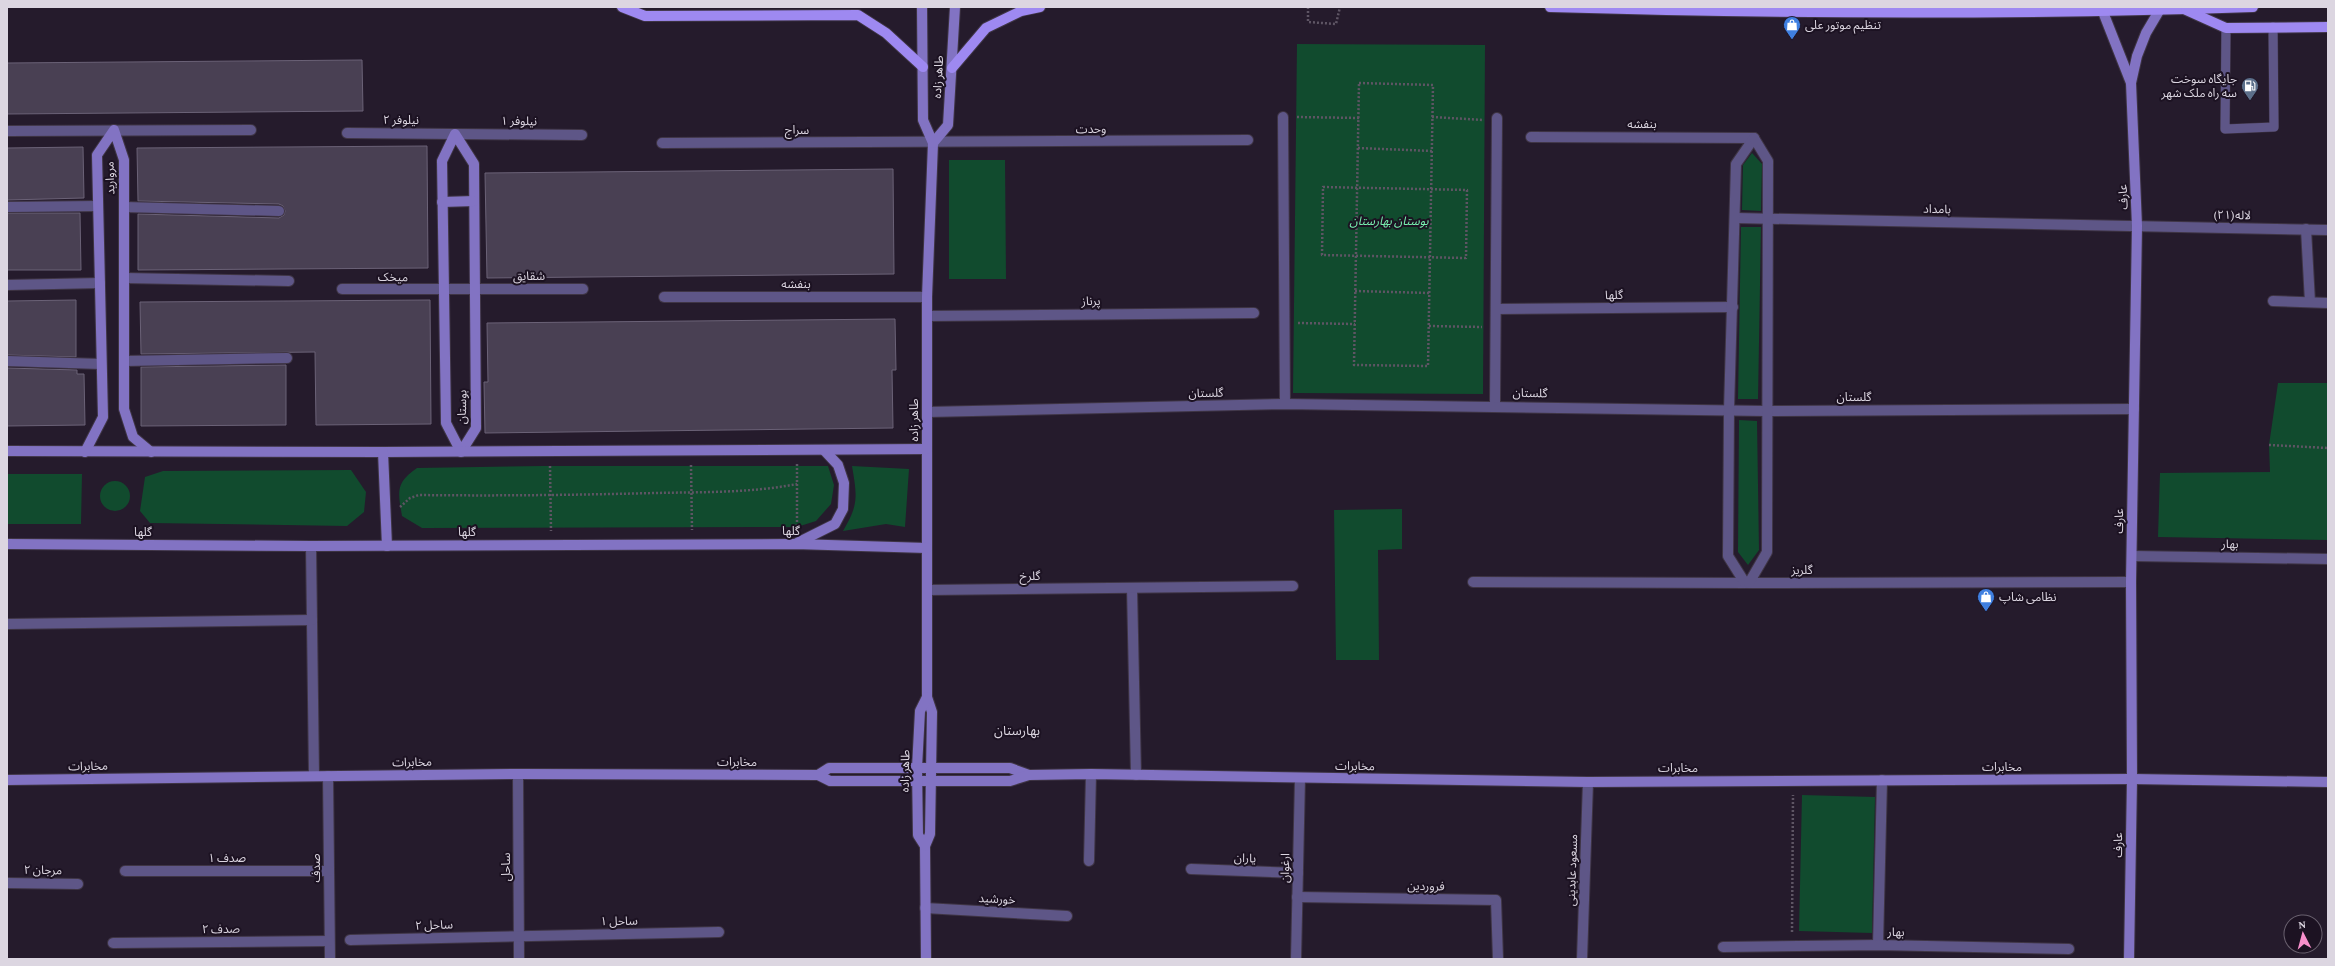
<svg xmlns="http://www.w3.org/2000/svg" width="2335" height="966" font-family="'Crimson Pro','Noto Sans Arabic',serif">
<rect width="100%" height="100%" fill="#251b2c"/>
<g fill="#114b2e">
<path d="M1297,44L1485,45L1483,394L1293,393Z"/>
<path d="M1752,153L1762,164L1761,211L1742,210L1743,165Z"/>
<path d="M949,160H1005L1006,279H949Z"/>
<path d="M1741,227H1761L1758,399H1738Z"/>
<path d="M2278,383H2328V540L2158,537L2160,473L2270,472L2269,445Z"/>
<path d="M1739,420L1757,421L1759,550L1748,565L1738,552Z"/>
<path d="M543,466H828L834,485L831,504L816,521L797,527L422,528L402,516C398,492 395,483 417,468Z"/>
<path d="M852,466L909,469L905,527L886,524L843,531C859,504 857,496 852,466Z"/>
<path d="M351,470L366,492L364,512L347,526L150,523L140,511L145,477L163,471Z"/>
<path d="M7,474H82L81,524H7Z"/>
<circle cx="115" cy="496" r="15"/>
<path d="M1402,509V549L1378,550L1379,660H1336L1334,510Z"/>
<path d="M1802,795L1875,797L1872,933L1799,931Z"/>
</g>
<g fill="#494053" stroke="#6b6277">
<path d="M362,60L363,111L7,114V63Z"/>
<path d="M427,146L428,268L138,270V214L279,218L284,215L285,211L283,206L279,204L138,201L137,148Z"/>
<path d="M83,147L84,198L7,200V148Z"/>
<path d="M893,169L894,274L487,278L485,173Z"/>
<path d="M7,213H80L81,270H7Z"/>
<path d="M76,300V357L7,355V301Z"/>
<path d="M430,300L431,424L316,425L315,352L141,354L140,302Z"/>
<path d="M895,319L896,370H892L893,428L485,433L484,382H488L487,323Z"/>
<path d="M286,365V425L141,426V367Z"/>
<path d="M7,368L77,370V374H84L85,425L7,426Z"/>
</g>
<g fill="none" stroke-linecap="round" stroke-linejoin="round">
<defs>
<path id="lane" d="M2226,28L2225,129L2274,127L2273,27"/>
<g id="street">
<path d="M1283,117L1285,404"/>
<path d="M7,131L251,130"/>
<path d="M347,133L582,135"/>
<path d="M1531,137L1754,138"/>
<path d="M662,143L1248,140"/>
<path d="M7,207L98,206"/>
<path d="M124,207L279,211"/>
<path d="M1736,218L2327,230"/>
<path d="M2306,229L2310,302"/>
<path d="M124,278L289,281"/>
<path d="M7,285L100,283"/>
<path d="M342,289H583"/>
<path d="M664,297H927"/>
<path d="M2273,301L2328,303"/>
<path d="M1496,309L1733,307"/>
<path d="M927,316L1254,313"/>
<path d="M7,361L101,364"/>
<path d="M124,361L287,358"/>
<path d="M1495,405L1497,118"/>
<path d="M927,412L1285,404L1766,411L2134,409"/>
<path d="M311,546L314,776"/>
<path d="M2132,556L2328,559"/>
<path d="M1473,582L1749,583L2131,582"/>
<path d="M1745,583L1728,556L1729,410L1736,164L1754,138"/>
<path d="M1749,583L1767,552L1768,161L1754,138"/>
<path d="M1132,588L1136,775"/>
<path d="M928,590L1293,586"/>
<path d="M7,624L312,620"/>
<path d="M518,774L519,959"/>
<path d="M328,776L330,959"/>
<path d="M1089,861L1091,774"/>
<path d="M1191,869L1298,873"/>
<path d="M125,871H329"/>
<path d="M7,883L78,884"/>
<path d="M1297,897L1496,900L1498,959"/>
<path d="M925,908L1067,916"/>
<path d="M350,940L719,932"/>
<path d="M113,943L329,941"/>
<path d="M1878,945L1882,780"/>
<path d="M1723,947L1878,945L2069,949"/>
<path d="M1296,959L1300,778"/>
<path d="M1582,959L1588,782"/>
</g>
<g id="secondary">
<path d="M922,7L923,120L933,143L927,297V697L932,712L930,834L925,846L926,959"/>
<path d="M2103,12L2131,83"/>
<path d="M455,134L474,164L476,428L461,452L446,423L442,161Z"/>
<path d="M933,143L948,125L955,7"/>
<path d="M442,202L474,201"/>
<path d="M7,451L383,452L927,449"/>
<path d="M85,452L103,417L97,155L114,130L124,160V409L133,437L151,452"/>
<path d="M383,452L387,546"/>
<path d="M797,543L835,524L843,509L844,483L838,465L824,450"/>
<path d="M7,544L311,546L795,544L927,548"/>
<path d="M818,775L829,768H1010L1029,775"/>
<path d="M7,780L518,774L818,775L830,781H1010L1029,775L1091,774L1588,782L2132,779L2328,782"/>
<path d="M925,846L918,835L917,768L920,711L927,697"/>
<path d="M2129,959L2132,779L2131,582L2137,226L2131,83L2137,56L2146,33L2159,11"/>
</g>
<g id="primary">
<path d="M622,7L645,16L858,15L886,33L923,67"/>
<path d="M1550,7C1784,14 2019,15 2253,7"/>
<path d="M2186,10L2226,28L2328,27"/>
<path d="M952,68L986,28L1021,11L1040,7"/>
</g>
</defs>
<use href="#lane" stroke="#3f3545" stroke-width="10"/>
<use href="#street" stroke="#3f3545" stroke-width="12"/>
<use href="#secondary" stroke="#3f3545" stroke-width="12"/>
<use href="#primary" stroke="#3f3545" stroke-width="12"/>
<g stroke="#5e5564" stroke-width="2.5" stroke-dasharray="2 2" stroke-linecap="butt">
<path d="M1308,7V22L1336,24L1340,7"/>
<path d="M1359,83L1433,85L1428,366L1354,365Z"/>
<path d="M1297,117L1359,118"/>
<path d="M1432,117L1484,120"/>
<path d="M1358,148L1432,151"/>
<path d="M1323,187L1467,190L1466,258L1322,255Z"/>
<path d="M1355,291L1429,293"/>
<path d="M1298,323L1355,324"/>
<path d="M1429,326L1482,327"/>
<path d="M2269,445L2328,448"/>
<path d="M797,464V527"/>
<path d="M691,465L692,530"/>
<path d="M550,466L551,531"/>
<path d="M400,507L410,498L419,495C498,496 576,495 655,493C702,492 751,493 797,484"/>
<path d="M1792,932L1793,795"/>
</g>
<use href="#lane" stroke="#5e5687" stroke-width="9"/>
<use href="#street" stroke="#5e5687" stroke-width="10"/>
<use href="#secondary" stroke="#8273c3" stroke-width="10"/>
<use href="#primary" stroke="#9e89f1" stroke-width="10"/>
</g>
<defs>
<symbol id="shop-pin" viewBox="-11 -11 22 30"><path d="M0 17L-7.5 6A9.5 9.5 0 1 1 7.5 6Z" fill="#3f7fe0" stroke="#1c1222"/><path d="M-5-2.5h2.3a2.7 3.5 0 0 1 5.4 0H5L5.5 6h-11ZM-1.5-2.5h3a1.5 2.3 0 0 0-3 0Z" fill="#fff"/></symbol>
<symbol id="fuel-pin" viewBox="-11 -11 22 30"><path d="M0 17L-7.5 6A9.5 9.5 0 1 1 7.5 6Z" fill="#5c6f8a" stroke="#1c1222"/><path d="M-5.5-6h7V0h2V4h1.3V-2.5L3-4.5l.8-.8L6-3V5H2.5V1h-1V6h-7ZM-4.2-4.7v3.2H.2V-4.7Z" fill="#fff"/></symbol>
</defs>
<g fill-rule="evenodd">
<use href="#shop-pin" x="1782" y="15" width="20" height="27"/>
<use href="#fuel-pin" x="2240" y="76" width="20" height="27"/>
<use href="#shop-pin" x="1976" y="587" width="20" height="27"/>
</g>
<g text-anchor="middle" stroke-width="4" stroke-linejoin="round" paint-order="stroke">
<g font-size="12" fill="#dcd6e1" stroke="#1c1222" text-anchor="start">
<text x="1805" y="29">تنظیم موتور علی</text>
<text x="2237" y="83" text-anchor="end">جایگاه سوخت<tspan x="2237" dy="14">سه راه ملک شهر</tspan></text>
<text x="1999" y="601">نظامی شاپ</text>
</g>
<g font-size="12" fill="#dcd6e1" stroke="#1c1222">
<text transform="translate(938 77) rotate(-87)" y="4">طاهر زاده</text>
<text x="401" y="124">نیلوفر ۲</text>
<text transform="translate(519 121) rotate(1)" y="4">نیلوفر ۱</text>
<text x="1642" y="128">بنفشه</text>
<text transform="translate(1091 129) rotate(-1)" y="4">وحدت</text>
<text x="797" y="134">سراج</text>
<text transform="translate(110 178) rotate(-92)" y="4">مروارید</text>
<text transform="translate(2123 197) rotate(-92)" y="4">عارف</text>
<text transform="translate(1937 209) rotate(1)" y="4">بامداد</text>
<text transform="translate(2232 215) rotate(1)" y="4">لاله(۲۱)</text>
<text transform="translate(529 276) rotate(-1)" y="4">شقایق</text>
<text transform="translate(393 277) rotate(1)" y="4">میخک</text>
<text x="796" y="288">بنفشه</text>
<text transform="translate(1614 295) rotate(-1)" y="4">گلها</text>
<text transform="translate(1091 301) rotate(-1)" y="4">پرناز</text>
<text transform="translate(1206 393) rotate(-1)" y="4">گلستان</text>
<text transform="translate(1530 393) rotate(1)" y="4">گلستان</text>
<text x="1854" y="401">گلستان</text>
<text transform="translate(462 407) rotate(-89)" y="4">بوستان</text>
<text transform="translate(914 420) rotate(-90)" y="4">طاهر زاده</text>
<text transform="translate(2119 521) rotate(-89)" y="4">عارف</text>
<text x="791" y="535">گلها</text>
<text x="143" y="536">گلها</text>
<text x="467" y="536">گلها</text>
<text transform="translate(2230 544) rotate(1)" y="4">بهار</text>
<text x="1802" y="574">گلریز</text>
<text transform="translate(1030 576) rotate(-1)" y="4">گلرخ</text>
<text transform="translate(412 762) rotate(-1)" y="4">مخابرات</text>
<text x="737" y="766">مخابرات</text>
<text transform="translate(88 766) rotate(-1)" y="4">مخابرات</text>
<text transform="translate(1355 766) rotate(1)" y="4">مخابرات</text>
<text x="2002" y="771">مخابرات</text>
<text x="1678" y="772">مخابرات</text>
<text transform="translate(905 771) rotate(-89)" y="4">طاهر زاده</text>
<text transform="translate(2118 845) rotate(-89)" y="4">عارف</text>
<text x="227" y="862">صدف ۱</text>
<text transform="translate(1245 858) rotate(2)" y="4">یاران</text>
<text transform="translate(506 867) rotate(-90)" y="4">ساحل</text>
<text transform="translate(316 868) rotate(-90)" y="4">صدف</text>
<text transform="translate(1285 868) rotate(-89)" y="4">ارغوان</text>
<text transform="translate(43 870) rotate(1)" y="4">مرجان ۲</text>
<text transform="translate(1572 870) rotate(-88)" y="4">مسعود عابدینی</text>
<text transform="translate(1426 886) rotate(1)" y="4">فروردین</text>
<text transform="translate(997 899) rotate(3)" y="4">خورشید</text>
<text transform="translate(619 921) rotate(-1)" y="4">ساحل ۱</text>
<text transform="translate(434 925) rotate(-2)" y="4">ساحل ۲</text>
<text transform="translate(221 929) rotate(-1)" y="4">صدف ۲</text>
<text transform="translate(1896 932) rotate(1)" y="4">بهار</text>
</g>
<g font-size="12" font-style="italic" fill="#79f3b1" stroke="#1c1222">
<text x="1389" y="225">بوستان بهارستان</text>
</g>
<g font-size="13" fill="#dcd6e1" stroke="#1c1222">
<text x="1017" y="735">بهارستان</text>
</g>
</g>
<rect width="2335" height="966" fill="none" stroke="#dcd6e1" stroke-width="16"/>
<g transform="translate(2303 934) rotate(354)"><circle r="19" fill="#1c1222" stroke="#69606e"/>
<path d="M0-3L7 15L0 10L-7 15Z" fill="#f890cc"/>
<text y="-6" font-size="11" font-weight="bold" text-anchor="middle" fill="#dcd6e1">N</text>
</g>
</svg>
